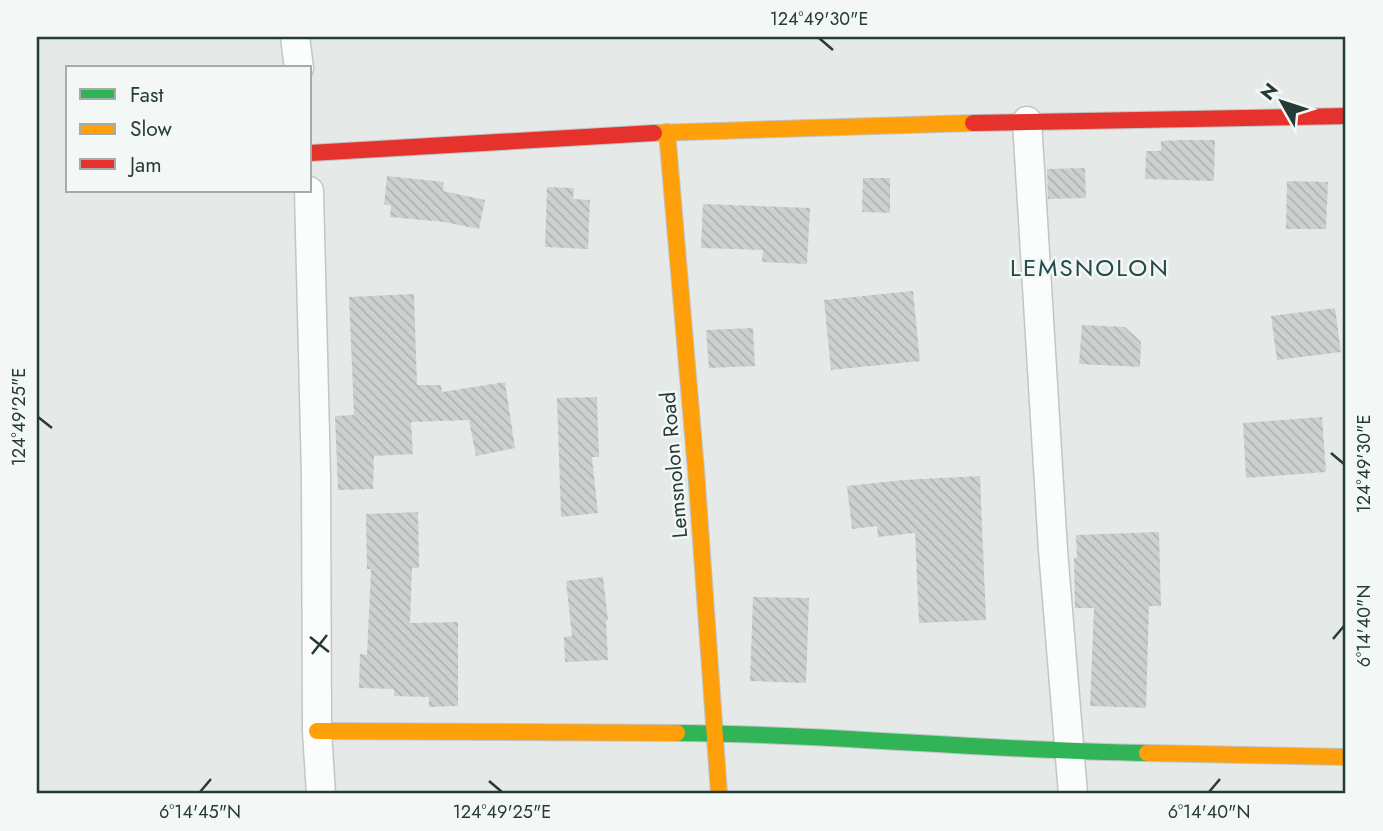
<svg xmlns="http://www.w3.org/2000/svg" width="1383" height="831" font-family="Jost,sans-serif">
<defs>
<pattern id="building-back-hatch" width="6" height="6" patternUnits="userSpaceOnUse" patternTransform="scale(1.75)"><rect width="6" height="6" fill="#ccd1d0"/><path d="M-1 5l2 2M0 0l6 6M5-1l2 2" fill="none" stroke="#afb4b3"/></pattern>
</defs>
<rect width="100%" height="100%" fill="#e5e9e8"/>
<g fill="url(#building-back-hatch)">
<path d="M1182,140H1215L1214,181L1145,179L1146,151H1161V141Z"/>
<path d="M1085,168L1086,198L1048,199L1047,169Z"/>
<path d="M387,176L444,182L443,191L485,200L479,229L444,222L390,217L391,205H384Z"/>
<path d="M863,178H890V213L862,212Z"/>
<path d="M1287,181L1328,182L1326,229H1286Z"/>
<path d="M547,187L574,188L573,199L590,200L588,249L545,247Z"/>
<path d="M703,204L810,208L807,264L762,262L763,250L701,248Z"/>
<path d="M913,291L920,361L831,370L824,300Z"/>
<path d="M414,294L417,385H441L442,392L505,382L515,448L476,456L469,420L411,422L413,454L374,456L373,489L338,490L335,416L354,415L349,297Z"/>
<path d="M1335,308L1341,352L1277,360L1271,316Z"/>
<path d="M1082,325L1125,327L1141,342L1140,367L1079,364Z"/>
<path d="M753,328L755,366L709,368L706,330Z"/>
<path d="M597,397L599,457H592L598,513L561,517L557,398Z"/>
<path d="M1322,417L1326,472L1246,478L1243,423Z"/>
<path d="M980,476L986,620L919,623L915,533L878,537L877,526L852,529L847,486L904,480Z"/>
<path d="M418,512L419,568H412L410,623L458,622V706L429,707V697L394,696V689L359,688L360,654L367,655L371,569H367L366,514Z"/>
<path d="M1159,532L1161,606H1149L1146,708L1090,706L1094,608H1075L1074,558H1077L1076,535Z"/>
<path d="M603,577L608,620H606L608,660L565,662L564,637L572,636L566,581Z"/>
<path d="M753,597L809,598L806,683L750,681Z"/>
</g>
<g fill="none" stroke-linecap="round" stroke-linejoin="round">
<defs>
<g id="street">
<path d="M295,37L299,68"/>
<path d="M1027,121L1053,550L1073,794"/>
<path d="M309,191L316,476L317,731L321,794"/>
</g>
<path id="fast" d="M677,733C834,734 990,751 1147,753"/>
<g id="slow">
<path d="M667,132L696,470L719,794"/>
<path d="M654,133L973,123"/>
<path d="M317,731L677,733"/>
<path d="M1147,753L1346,757"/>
</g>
<g id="jam">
<path d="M973,123L1346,116"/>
<path d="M310,153L654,133"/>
</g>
</defs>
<use href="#street" stroke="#c2c6c5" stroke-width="31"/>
<use href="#fast" stroke="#bfc5c4" stroke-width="18"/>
<use href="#slow" stroke="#bfc5c4" stroke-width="18"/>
<use href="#jam" stroke="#bfc5c4" stroke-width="18"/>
<use href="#street" stroke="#fbfcfc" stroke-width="28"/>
<use href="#fast" stroke="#30b455" stroke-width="16"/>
<use href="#slow" stroke="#ff9f0a" stroke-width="16"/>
<use href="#jam" stroke="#e5322d" stroke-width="16"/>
</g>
<path fill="none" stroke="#253b39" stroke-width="2.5" d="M819,38L833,50M38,417L52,428M1331,453L1344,464M310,637L329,652M1333,639L1344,626M312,654L327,635M489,781L502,792M200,792L211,779M1209,792L1220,779"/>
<g text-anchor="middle" stroke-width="5" stroke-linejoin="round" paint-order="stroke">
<g font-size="21" fill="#253b39" stroke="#f3f8f7">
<text transform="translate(674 465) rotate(-95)" y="7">Lemsnolon Road</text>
</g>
<g font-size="24" letter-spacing="2" fill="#234b49" stroke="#f3f8f7">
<text x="1090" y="276">LEMSNOLON</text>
</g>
</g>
<rect width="1383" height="831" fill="none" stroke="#f3f8f7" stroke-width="77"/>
<rect x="66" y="66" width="245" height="126" fill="#f3f8f7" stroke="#a1acab" stroke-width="2"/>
<rect x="80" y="89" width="35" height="10" fill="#30b455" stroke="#a1acab" stroke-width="2"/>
<text x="130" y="102" font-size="21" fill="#253b39">Fast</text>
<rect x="80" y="124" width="35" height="10" fill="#ff9f0a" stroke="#a1acab" stroke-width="2"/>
<text x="130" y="136" font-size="21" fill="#253b39">Slow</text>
<rect x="80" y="159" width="35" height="10" fill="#e5322d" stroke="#a1acab" stroke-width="2"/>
<text x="130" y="172" font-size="21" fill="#253b39">Jam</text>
<g transform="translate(1282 102) rotate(309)" stroke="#f3f8f7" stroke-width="5" paint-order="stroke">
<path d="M0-5L12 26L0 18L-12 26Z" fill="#253b39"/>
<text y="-10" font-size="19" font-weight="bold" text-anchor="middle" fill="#253b39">N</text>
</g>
<rect x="38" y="38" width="1306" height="754" fill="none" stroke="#253b39" stroke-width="2.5"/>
<g font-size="18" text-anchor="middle" fill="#253b39">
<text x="819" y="25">124°49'30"E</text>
<text transform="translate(19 417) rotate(-90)" y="6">124°49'25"E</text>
<text transform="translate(1364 464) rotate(-90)" y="6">124°49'30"E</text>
<text transform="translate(1364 626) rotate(-90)" y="6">6°14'40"N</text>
<text x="200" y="818">6°14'45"N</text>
<text x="502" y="818">124°49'25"E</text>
<text x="1209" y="818">6°14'40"N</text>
</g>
</svg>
